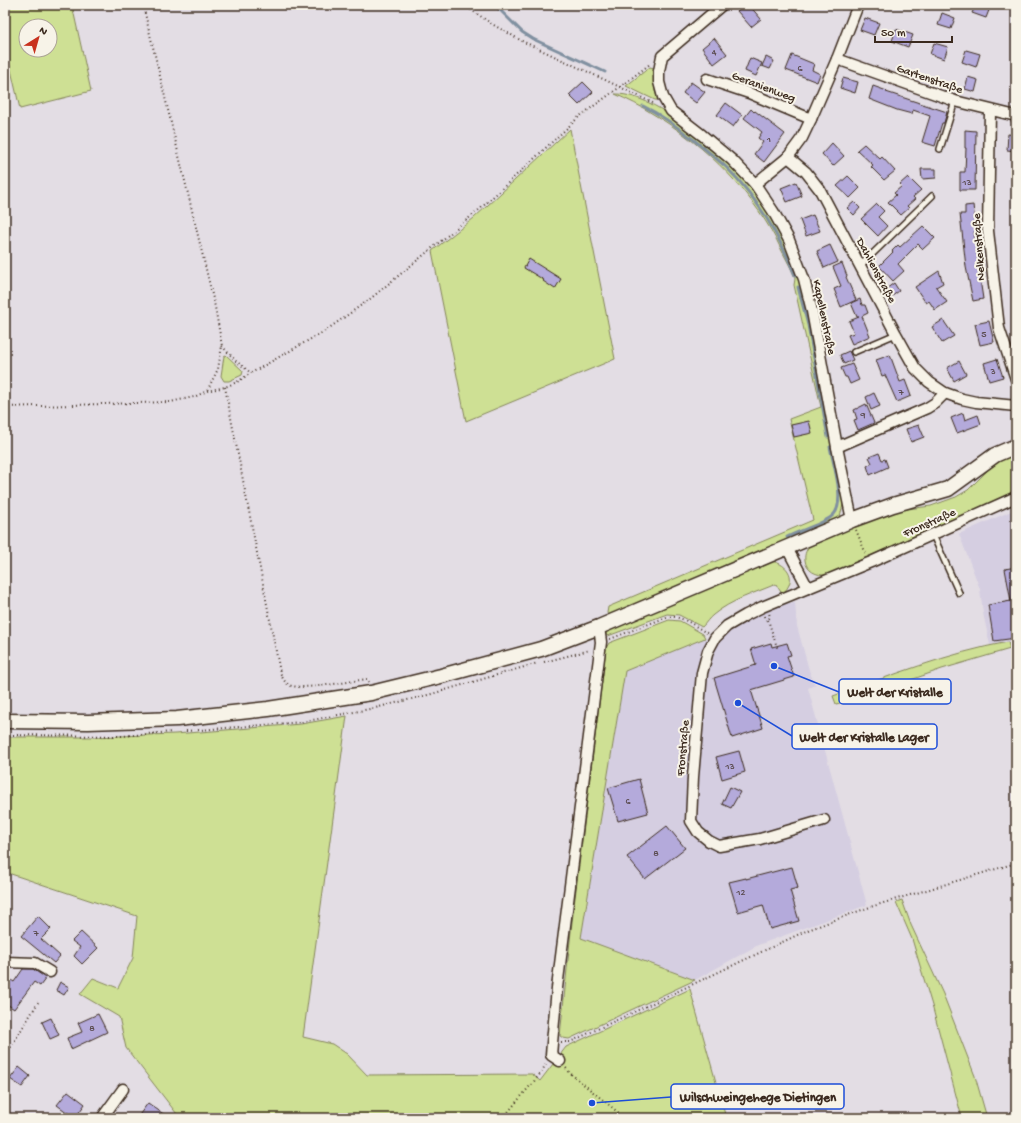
<svg xmlns="http://www.w3.org/2000/svg" width="1021" height="1123" font-family="'Gochi Hand',sans-serif">
<rect width="100%" height="100%" fill="#e3dde4"/>
<filter id="ink" filterUnits="userSpaceOnUse"><feTurbulence type="fractalNoise" baseFrequency=".025" numOctaves="2"/><feDisplacementMap in="SourceGraphic" scale="8" xChannelSelector="R" yChannelSelector="G"/><feConvolveMatrix kernelMatrix="1 2 1 2 8 2 1 2 1" color-interpolation-filters="sRGB"/></filter>
<g filter="url(#ink)">
<g fill="#d5cee1">
<path d="M1016,509V683L1008,642L990,645L983,613L980,589L959,534Z"/>
<path d="M784,603H795L797,626L809,670L815,685L808,688L867,905L758,945L695,980L581,938L625,671L705,638L718,643L728,630Z"/>
</g>
<g fill="#cee094" stroke="#848559" fill-rule="evenodd">
<path d="M5,5H72L91,91L20,109L5,44ZM26,26H50V50H26Z"/>
<path d="M650,67L654,68L655,91L658,100H655L626,86Z"/>
<path d="M615,94C662,93 737,167 763,203C767,209 770,216 774,222C779,231 785,241 790,251C795,261 798,272 802,282L844,501L840,516L835,522L609,617L607,613L608,607L813,520L789,419L821,407L794,285C794,283 795,281 795,279C794,273 785,257 782,251C756,195 706,145 653,114C641,106 628,100 615,94Z"/>
<path d="M570,129L615,359L466,421L432,251L474,218Z"/>
<path d="M226,355L243,371L242,375L229,381H224L221,376L224,356Z"/>
<path d="M1016,452V491L827,575C817,576 806,571 805,560C804,554 807,549 810,544L892,511L931,506L956,497L968,490L991,467L1005,457Z"/>
<path d="M771,561C789,564 798,580 782,594L776,584C755,593 731,600 713,615C709,618 706,623 702,627L679,615L667,614L608,636L606,635V632L608,629Z"/>
<path d="M669,620L680,621L703,634L705,638L625,671L581,938L695,980L569,1039L563,1038L560,1036L572,922L606,648L609,643Z"/>
<path d="M1008,642L1010,649L942,669L856,699L836,704L833,696C891,676 948,653 1008,642Z"/>
<path d="M347,716L303,1037L332,1044L347,1054L367,1075L532,1074L540,1081L566,1047L690,989L726,1118H180L126,1048L119,1017L80,994L93,978L118,988L133,958L137,916L5,872V737H93L175,734L301,724Z"/>
<path d="M902,900L911,925L943,994L975,1076L987,1118H962L933,1009L912,939L896,902Z"/>
</g>
<g fill="none" stroke-linecap="round" stroke-linejoin="round">
<g stroke="#8090a0" stroke-width="3">
<path d="M495,5L522,32L533,39L605,72"/>
<path d="M643,106C662,115 677,127 694,140C705,149 716,158 726,167C757,197 779,235 795,275"/>
<path d="M798,287L808,325L828,437"/>
<path d="M787,537C796,533 806,529 816,525C821,522 828,520 832,516C847,505 833,463 830,447"/>
</g>
</g>
<g fill="#b4aadb" stroke="#3b2a1e">
<path d="M745,5H749L761,19L751,27L737,11Z"/>
<path d="M976,5H991L986,18L972,13Z"/>
<path d="M942,13L955,18L951,29L938,25Z"/>
<path d="M865,18L879,23L874,35L860,30Z"/>
<path d="M896,29L913,35L908,47L892,41Z"/>
<path d="M714,38L727,54L714,64L702,48Z"/>
<path d="M934,43L948,47L944,59L930,54Z"/>
<path d="M966,50L980,54L976,67L962,62Z"/>
<path d="M792,55L814,64L812,70L820,74L817,82L786,70Z"/>
<path d="M766,57L774,61L770,69L762,66Z"/>
<path d="M750,58L762,63L756,76L745,71Z"/>
<path d="M968,77L978,80L975,92L965,89Z"/>
<path d="M843,78L858,82L855,93L840,88Z"/>
<path d="M583,82L593,92L579,105L569,95Z"/>
<path d="M691,82L705,92L696,103L683,93Z"/>
<path d="M873,86L887,91L886,92L947,112L944,123H942L935,146L922,142L930,116L913,110L912,114L897,110L869,99Z"/>
<path d="M726,103L742,115L733,127L717,115Z"/>
<path d="M751,109L754,112L755,111L785,134L764,162L754,154L763,142L758,138L762,132L744,118Z"/>
<path d="M965,130L976,131L975,190H960V172H965L966,148H965Z"/>
<path d="M1008,134L1016,135V151L1007,150Z"/>
<path d="M832,143L844,156L833,166L822,154Z"/>
<path d="M864,144L880,159L882,157L895,171L884,180L871,167L873,165L857,150Z"/>
<path d="M921,169H936V178L922,179Z"/>
<path d="M848,176L860,188L850,198L837,186Z"/>
<path d="M908,177L921,190L913,197L915,199L907,206L909,208L901,215L888,202L896,195L894,193L902,186L900,184Z"/>
<path d="M796,182L802,196L787,202L781,188Z"/>
<path d="M854,202L860,208L854,215L847,208Z"/>
<path d="M877,204L884,211L878,217L887,226L878,236L861,219Z"/>
<path d="M973,205L976,232H974L979,266H978L983,299L973,301L966,267L960,214H965V206Z"/>
<path d="M813,215L820,231L806,236L800,220Z"/>
<path d="M923,226L935,238L923,249L918,244L898,264L904,271L893,281L879,266L893,252L892,251L898,245L900,247Z"/>
<path d="M830,245L838,262L824,268L817,251Z"/>
<path d="M529,259L561,279L555,289L543,281L544,280L524,268Z"/>
<path d="M842,263L847,276L846,277L856,300L841,307L834,289L841,286L833,267Z"/>
<path d="M939,271L943,283L936,287L947,302L935,310L929,301L926,303L915,287Z"/>
<path d="M894,283L899,291L891,297L886,289Z"/>
<path d="M860,299L862,305H865L868,313L862,316L870,336L852,344L848,335L854,333L849,321L859,317H857L851,303Z"/>
<path d="M943,320L954,336L942,343L932,327Z"/>
<path d="M989,321L994,342L980,345L975,324Z"/>
<path d="M849,351L853,360L844,364L840,355Z"/>
<path d="M890,355L900,382L905,380L911,396L897,402L885,375L882,376L876,360Z"/>
<path d="M997,359L1003,377L989,381L984,363Z"/>
<path d="M959,361L966,374L954,381L947,368Z"/>
<path d="M852,364L859,380L850,384L847,377H845L841,368Z"/>
<path d="M874,393L880,406L871,410L866,397Z"/>
<path d="M866,404L874,423L858,430L854,420L857,419L854,410Z"/>
<path d="M963,413L965,420L978,415L981,424L957,433L951,418Z"/>
<path d="M809,421L812,433L794,437L791,425Z"/>
<path d="M919,425L924,437L911,442L906,429Z"/>
<path d="M879,453L882,460L885,459L888,467L870,475L867,466L872,463L869,457Z"/>
<path d="M1016,567V638L994,641L988,605L1011,601L1005,569Z"/>
<path d="M771,643L772,647L787,643L791,655L787,656L794,677L751,690L763,728L732,738L714,678L756,665L751,649Z"/>
<path d="M739,751L745,772L722,779L716,757Z"/>
<path d="M639,779L648,813L618,821L608,788Z"/>
<path d="M730,787L740,792L731,808L722,804Z"/>
<path d="M667,826L685,848L645,879L627,857Z"/>
<path d="M792,867L798,888L790,890L799,921L770,929L763,905L738,912L729,882L746,878V879Z"/>
<path d="M38,916L51,929L41,939L60,956L54,963L21,936Z"/>
<path d="M81,932L98,948L82,964L74,956L80,947L72,941Z"/>
<path d="M23,969H33L46,978L40,986L34,982L14,1009L5,1003V976L14,982Z"/>
<path d="M60,982L69,987L64,995L56,990Z"/>
<path d="M98,1014L107,1032L71,1049L67,1038L82,1032L78,1023Z"/>
<path d="M51,1018L59,1035L50,1039L42,1022Z"/>
<path d="M19,1067L30,1076L22,1087L10,1079Z"/>
<path d="M68,1091L85,1104L75,1118L57,1105Z"/>
<path d="M148,1103L169,1118H137Z"/>
</g>
<g fill="none" stroke-linecap="round" stroke-linejoin="round">
<defs>
<g id="lane">
<path d="M940,149L955,101"/>
<path d="M860,266L932,196"/>
<path d="M854,352L896,334"/>
<path d="M933,535L959,593"/>
</g>
<g id="street">
<path d="M722,5L662,56L659,71V82L663,97L671,111L702,135L732,160L755,184L773,211L789,240L804,279L812,311L837,447L852,520"/>
<path d="M858,5L837,59L955,101L1016,116"/>
<path d="M707,79L749,93L811,119"/>
<path d="M990,111L988,231L999,328L1016,379"/>
<path d="M788,157L806,172L820,190L896,334L915,368L929,382L945,393L962,399L976,402L1016,406"/>
<path d="M755,184L788,157L802,138L811,119L837,59"/>
<path d="M837,447L927,408L935,403L945,393"/>
<path d="M787,548L808,588"/>
<path d="M824,820L760,839L719,846L709,841L698,832L691,821L693,777L702,673L708,651L715,638L727,626L746,615L762,607L871,562L1016,497"/>
<path d="M5,962L35,963L50,972"/>
<path d="M560,1061L551,1055L552,1043L557,988L601,642L599,627"/>
<path d="M102,1118L123,1089"/>
</g>
<path id="secondary" d="M5,721L88,722L177,719L268,709L371,693L441,676L541,649L599,627L852,520L893,505L948,489L995,455L1016,446"/>
</defs>
<use href="#lane" stroke="#3b2a1e" stroke-width="8"/>
<use href="#street" stroke="#3b2a1e" stroke-width="13"/>
<use href="#secondary" stroke="#3b2a1e" stroke-width="17"/>
<g stroke="#3b2a1e" stroke-width="2" stroke-dasharray="1 3" stroke-linecap="butt">
<path d="M143,5L215,307L222,346L218,369L207,391"/>
<path d="M464,5L492,24L522,41L620,87L650,64"/>
<path d="M222,346L236,361L251,373"/>
<path d="M225,387L280,672C282,677 284,682 289,685C302,691 351,681 367,679L369,682"/>
<path d="M5,407L170,402L194,397L207,391L225,387L237,382L251,373L325,331L370,299L480,209L580,116L620,87L655,104"/>
<path d="M856,530L866,554"/>
<path d="M764,616L765,619L768,620L770,617L769,613"/>
<path d="M768,620L777,647H779"/>
<path d="M610,639L667,617C682,615 694,626 707,633"/>
<path d="M544,662L590,650"/>
<path d="M186,731L302,722L375,708L428,695L538,663"/>
<path d="M5,735L122,736L172,732"/>
<path d="M561,1042H570L808,930L867,908L1016,863"/>
<path d="M5,1047L9,1050L39,1001"/>
<path d="M566,1068L571,1074L625,1118"/>
<path d="M503,1118L541,1073L547,1062"/>
</g>
<use href="#lane" stroke="#f7f3e8" stroke-width="5"/>
<use href="#street" stroke="#f7f3e8" stroke-width="10"/>
<use href="#secondary" stroke="#f7f3e8" stroke-width="14"/>
</g>
</g>
<g text-anchor="middle" stroke-width="4" stroke-linejoin="round" paint-order="stroke">
<g font-size="10" fill="#594a4d">
<text x="714" y="55">4</text>
<text x="800" y="71">6</text>
<text x="769" y="142">1</text>
<text x="967" y="185">13</text>
<text x="984" y="337">5</text>
<text x="993" y="374">3</text>
<text x="901" y="395">7</text>
<text x="863" y="418">9</text>
<text x="730" y="769">13</text>
<text x="628" y="804">6</text>
<text x="656" y="856">8</text>
<text x="741" y="895">12</text>
<text x="36" y="936">7</text>
<text x="92" y="1031">8</text>
</g>
<g font-size="12" fill="#3b2a1e" stroke="#f7f3e8">
<text transform="translate(930 78) rotate(19)" y="4">Gartenstraße</text>
<text transform="translate(764 86) rotate(21)" y="4">Geranienweg</text>
<text transform="translate(978 247) rotate(-94)" y="4">Nelkenstraße</text>
<text transform="translate(877 270) rotate(62)" y="4">Dahlienstraße</text>
<text transform="translate(825 317) rotate(78)" y="4">Kapellenstraße</text>
<text transform="translate(929 522) rotate(-24)" y="4">Fronstraße</text>
<text transform="translate(682 748) rotate(-85)" y="4">Fronstraße</text>
</g>
</g>
<path fill="none" stroke="#1d4ed8" stroke-width="1.5" d="M774 666L839 692M738 703L792 736M592 1103L671 1097"/>
<g fill="#1d4ed8" stroke="#f7f3e8" stroke-width="1.5">
<circle cx="774" cy="666" r="4"/>
<circle cx="738" cy="703" r="4"/>
<circle cx="592" cy="1103" r="4"/>
</g>
<g fill="#f7f3e8" stroke="#1d4ed8" stroke-width="1.5">
<rect x="839" y="679" width="112" height="25" rx="4"/>
<rect x="792" y="724" width="145" height="25" rx="4"/>
<rect x="671" y="1084" width="173" height="25" rx="4"/>
</g>
<g font-size="13" text-anchor="middle" font-weight="bold" fill="#3b2a1e">
<text x="895" y="696">Welt der Kristalle</text>
<text x="864" y="741">Welt der Kristalle Lager</text>
<text x="758" y="1101">Wilschweingehege Dietingen</text>
</g>
<rect width="1021" height="1123" fill="none" stroke="#f7f3e8" stroke-width="20"/>
<rect x="10" y="10" width="1001" height="1103" fill="none" stroke="#3b2a1e" stroke-width="1.5" filter="url(#ink)"/>
<g transform="translate(38 38) rotate(37)"><circle r="19" fill="#f7f3e8" stroke="#aca397"/>
<path d="M0-3L7 15L0 10L-7 15Z" fill="#c8321e"/>
<text y="-6" font-size="11" font-weight="bold" text-anchor="middle" fill="#3b2a1e">N</text>
</g>
<path d="M875 36v6h77v-6" fill="none" stroke="#3b2a1e" stroke-width="2"/>
<text x="881" y="36" font-size="12" fill="#3b2a1e" stroke="#f7f3e8" stroke-width="3" paint-order="stroke">50 m</text>
</svg>
